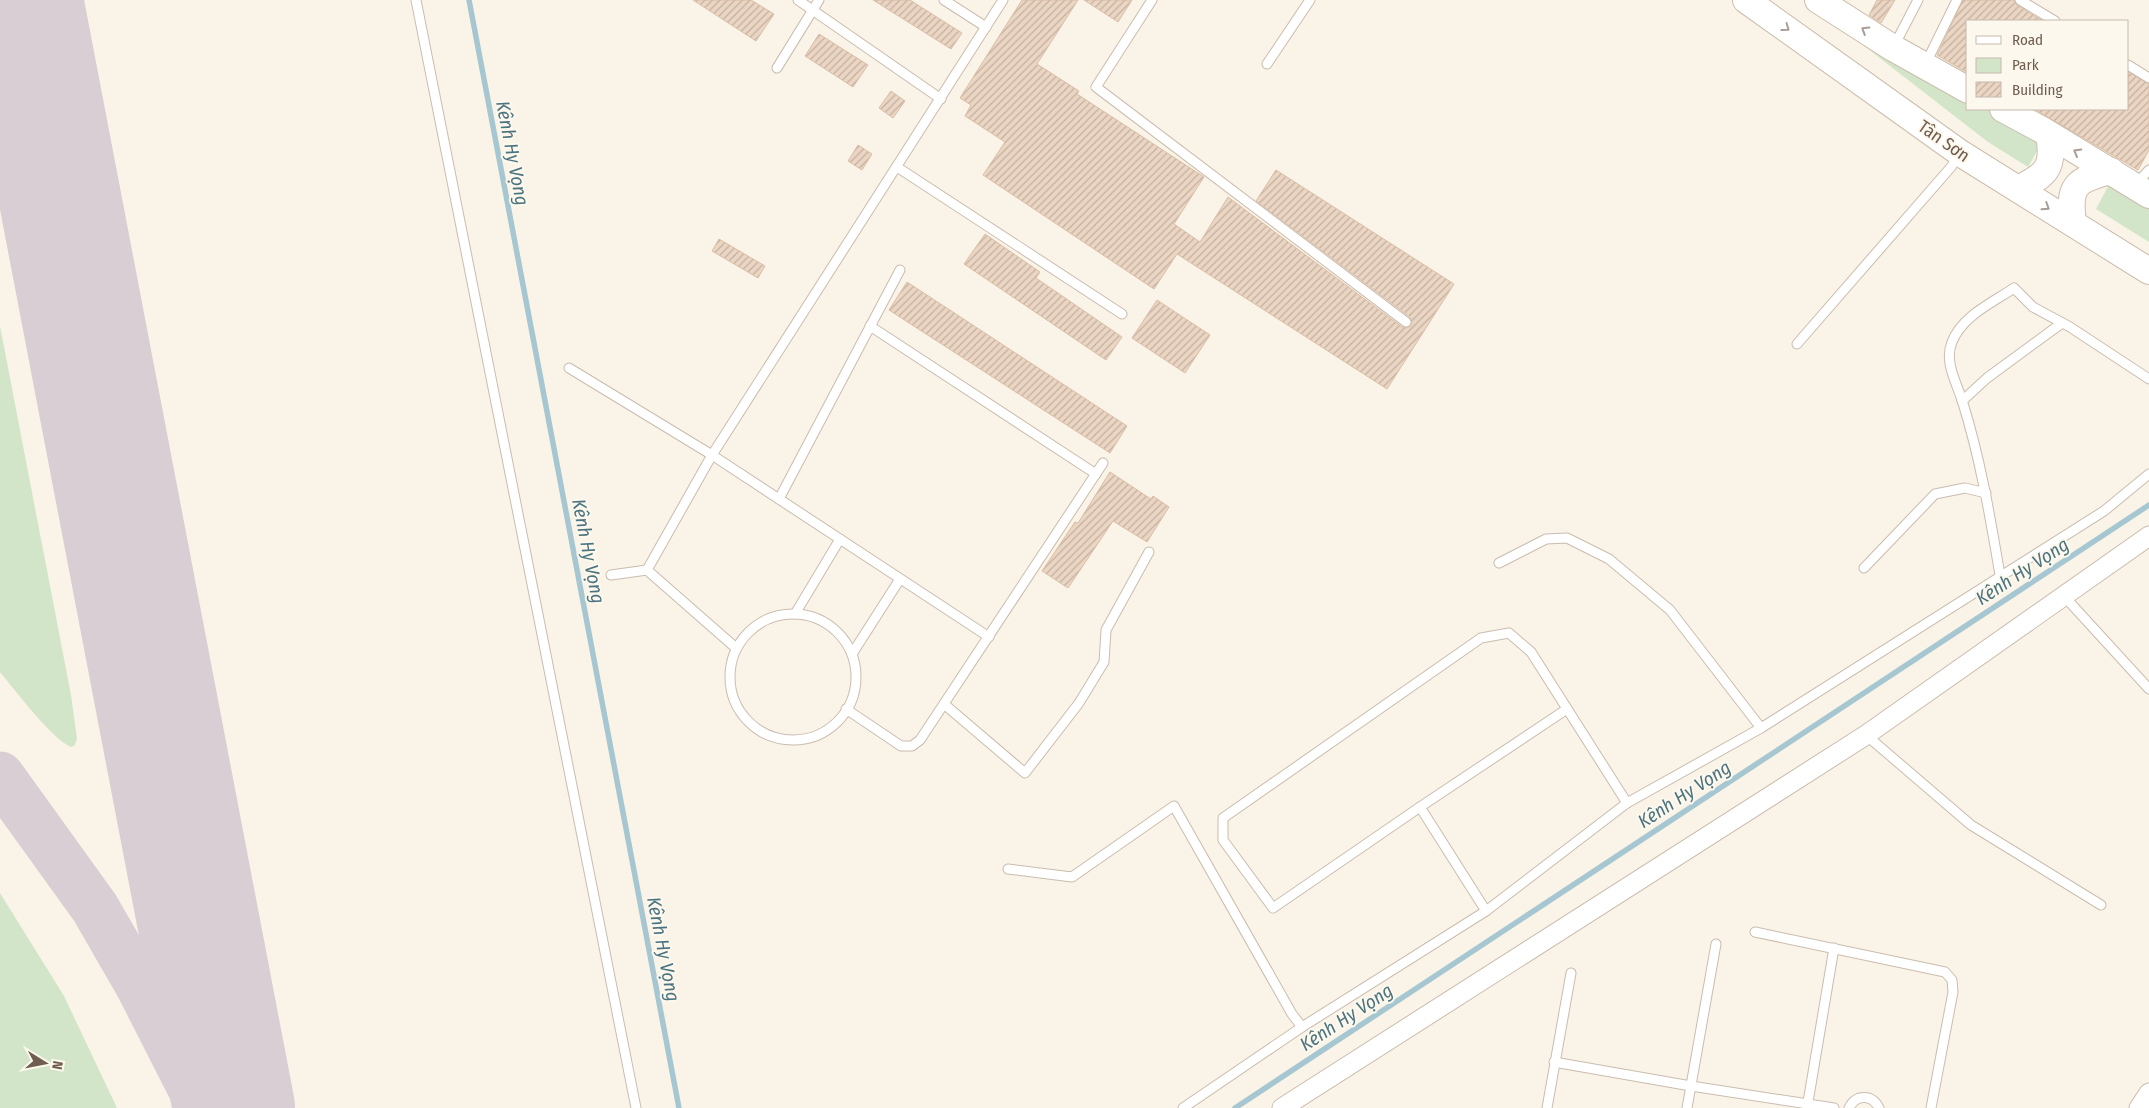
<svg xmlns="http://www.w3.org/2000/svg" width="2149" height="1108" font-family="'Fira Sans Condensed',sans-serif">
<defs>
<pattern id="building-hatch" width="6" height="6" patternUnits="userSpaceOnUse" patternTransform="scale(1.25)"><rect width="6" height="6" fill="#ebd5c3"/><path d="M-1 1l2-2M0 6l6-6M5 7l2-2" fill="none" stroke="#c3b0a1"/></pattern>
</defs>
<rect width="100%" height="100%" fill="#f9f4e7"/>
<g fill="#d2e5c8">
<path d="M1805,0H1825L1968,89V109H2000L2045,137L2028,167L1988,142Z"/>
<path d="M2112,179L2149,202V242L2096,209Z"/>
<path d="M0,326L71,695L77,739L74,746L71,747C52,739 15,690 0,672Z"/>
<path d="M0,893L64,996L117,1108H0Z"/>
</g>
<g fill="none" stroke-linecap="round" stroke-linejoin="round">
<g stroke="#a6c7d1" stroke-width="5.5">
<path d="M469,0L679,1108"/>
<path d="M1235,1108L2149,505"/>
</g>
<path stroke="#d8ced4" stroke-width="49" d="M0,776L95,908L140,986L202,1108"/>
<path stroke="#d8ced4" stroke-width="122" d="M22,0L234,1108"/>
</g>
<g fill="url(#building-hatch)" stroke="#dcbea5">
<path d="M693,0H751L774,14L756,41Z"/>
<path d="M873,0H910L962,33L951,49Z"/>
<path d="M1022,0H1078L1037,64L1079,91L1077,94L1204,177L1174,224L1200,242L1228,197L1402,327L1406,328L1411,326L1412,322L1410,317L1256,201L1276,170L1454,284L1387,389L1177,254L1154,289L983,175L1005,142L965,116L971,105L960,98Z"/>
<path d="M1084,0H1132L1118,22Z"/>
<path d="M1877,0H1895L1881,23L1869,15Z"/>
<path d="M1963,0H2014L2017,5L2043,21H1968V73L1937,55Z"/>
<path d="M819,34L868,65L853,87L805,56Z"/>
<path d="M2128,72L2149,84V150L2138,170L2034,109H2128Z"/>
<path d="M891,91L905,101L893,118L879,108Z"/>
<path d="M858,145L872,154L862,170L848,161Z"/>
<path d="M985,234L1040,272L1036,278L1122,337L1106,360L964,264Z"/>
<path d="M719,239L765,266L758,278L712,251Z"/>
<path d="M907,282L1127,426L1110,453L889,310Z"/>
<path d="M1157,300L1210,335L1185,373L1132,338Z"/>
<path d="M1110,472L1151,499L1153,496L1169,507L1147,542L1113,521L1068,588L1042,571L1075,522L1078,523Z"/>
</g>
<g fill="none" stroke-linecap="round" stroke-linejoin="round">
<defs>
<g id="lane">
<path d="M416,0L636,1108"/>
<path d="M798,0L941,99"/>
<path d="M944,0L986,27"/>
<path d="M1152,0L1096,87L1406,322"/>
<path d="M2020,0L2055,21"/>
<path d="M1894,46L1918,0"/>
<path d="M1267,64L1310,0"/>
<path d="M1925,65L1957,0"/>
<path d="M2128,65L2149,78"/>
<path d="M777,68L819,0"/>
<path d="M897,167L1122,314"/>
<path d="M2136,184L2149,170"/>
<path d="M870,326L1096,474"/>
<path d="M1797,344L1951,167L1959,155"/>
<path d="M569,368L712,455L989,637"/>
<path d="M1962,401L1987,378L2062,323"/>
<path d="M779,499L900,270"/>
<path d="M1499,563L1546,539L1567,538L1609,559L1670,610L1761,728"/>
<path d="M1864,568L1935,494L1965,488L1986,493"/>
<path d="M647,570L712,455L1003,0"/>
<path d="M611,575L647,570L736,648"/>
<path d="M2000,575C1990,516 1980,457 1962,400C1956,382 1944,361 1952,342C1962,316 1992,303 2014,288L2033,307L2070,327L2149,379"/>
<path d="M2064,596L2149,689"/>
<path d="M795,614L840,539"/>
<circle cx="793" cy="677" r="63"/>
<path d="M852,654L900,579"/>
<path d="M944,704L1025,773L1079,703L1104,662L1106,630L1149,552"/>
<path d="M846,709L901,746H912L920,740L1103,463"/>
<path d="M1866,735L1971,825L2101,905"/>
<path d="M1420,807L1567,709"/>
<path d="M1008,869L1072,877L1174,806L1292,1014L1302,1027"/>
<path d="M1486,911L1420,807L1273,908L1223,840V818L1481,638L1509,633L1531,652L1627,803"/>
<path d="M1755,932L1945,972L1952,980L1953,992L1931,1108"/>
<path d="M1554,1062L1691,1086L1834,1108"/>
<path d="M1183,1108L1302,1027L1486,911L1627,803L1761,728L2104,511L2149,474"/>
<path d="M1547,1108L1571,973"/>
<path d="M1687,1108L1716,944"/>
<path d="M1807,1108L1834,948"/>
<path d="M1849,1108C1856,1094 1872,1094 1879,1108"/>
</g>
<g id="street">
<path d="M1282,1108L1866,735L2149,536"/>
<path d="M2139,1108L2149,1093"/>
</g>
<g id="secondary">
<path d="M1746,0L1960,153L2149,271"/>
<path d="M1818,0L1893,48L1968,90"/>
<path d="M2003,109L2044,131L2149,195"/>
<path d="M2018,189C2046,175 2055,168 2049,135"/>
<path d="M2073,223C2068,186 2075,180 2111,171"/>
</g>
</defs>
<use href="#lane" stroke="#cabcaf" stroke-width="11"/>
<use href="#street" stroke="#cabcaf" stroke-width="21"/>
<use href="#secondary" stroke="#ccbdad" stroke-width="28"/>
<use href="#lane" stroke="#fff" stroke-width="9"/>
<use href="#street" stroke="#fff" stroke-width="19"/>
<use href="#secondary" stroke="#fff" stroke-width="26"/>
</g>
<defs><path id="oneway-chevron" d="M-2-3.5L2.5 0L-2 3.5" fill="none" stroke-width="1.6" stroke-linecap="round" stroke-linejoin="round" transform="scale(1.25)"/></defs>
<g stroke="#a99e95">
<use href="#oneway-chevron" transform="translate(1786 28) rotate(36)"/>
<use href="#oneway-chevron" transform="translate(1865 30) rotate(-148)"/>
<use href="#oneway-chevron" transform="translate(2077 152) rotate(-150)"/>
<use href="#oneway-chevron" transform="translate(2046 207) rotate(33)"/>
</g>
<g text-anchor="middle" stroke-width="4" stroke-linejoin="round" paint-order="stroke">
<g font-size="18" fill="#705d4f" stroke="#fdf8ed">
<text transform="translate(1944 141) rotate(35)" y="6">Tân Sơn</text>
</g>
<g font-size="19" font-style="italic" fill="#4c7480" stroke="#fdf8ed">
<text transform="translate(513 153) rotate(79)" y="7">Kênh Hy Vọng</text>
<text transform="translate(589 551) rotate(79)" y="7">Kênh Hy Vọng</text>
<text transform="translate(2022 571) rotate(-33)" y="7">Kênh Hy Vọng</text>
<text transform="translate(1684 794) rotate(-33)" y="7">Kênh Hy Vọng</text>
<text transform="translate(664 949) rotate(79)" y="7">Kênh Hy Vọng</text>
<text transform="translate(1346 1017) rotate(-33)" y="7">Kênh Hy Vọng</text>
</g>
</g>
<rect x="1966" y="20" width="162" height="90" fill="#fdf8ed" stroke="#c5baae"/>
<rect x="1976" y="36" width="25" height="8" fill="#ffffff" stroke="#c5baae"/>
<text x="2012" y="45" font-size="15" fill="#705d4f">Road</text>
<rect x="1976" y="58" width="25" height="15" fill="#d2e5c8" stroke="#c5baae"/>
<text x="2012" y="70" font-size="15" fill="#705d4f">Park</text>
<rect x="1976" y="82" width="25" height="15" fill="url(#building-hatch)" stroke="#c5baae"/>
<text x="2012" y="95" font-size="15" fill="#705d4f">Building</text>
<g transform="translate(45 1063) rotate(100)" stroke="#fdf8ed" stroke-width="4" paint-order="stroke">
<path d="M0-4L9 19L0 12L-9 19Z" fill="#705d4f"/>
<text y="-8" font-size="14" font-weight="bold" text-anchor="middle" fill="#705d4f">N</text>
</g>
</svg>
